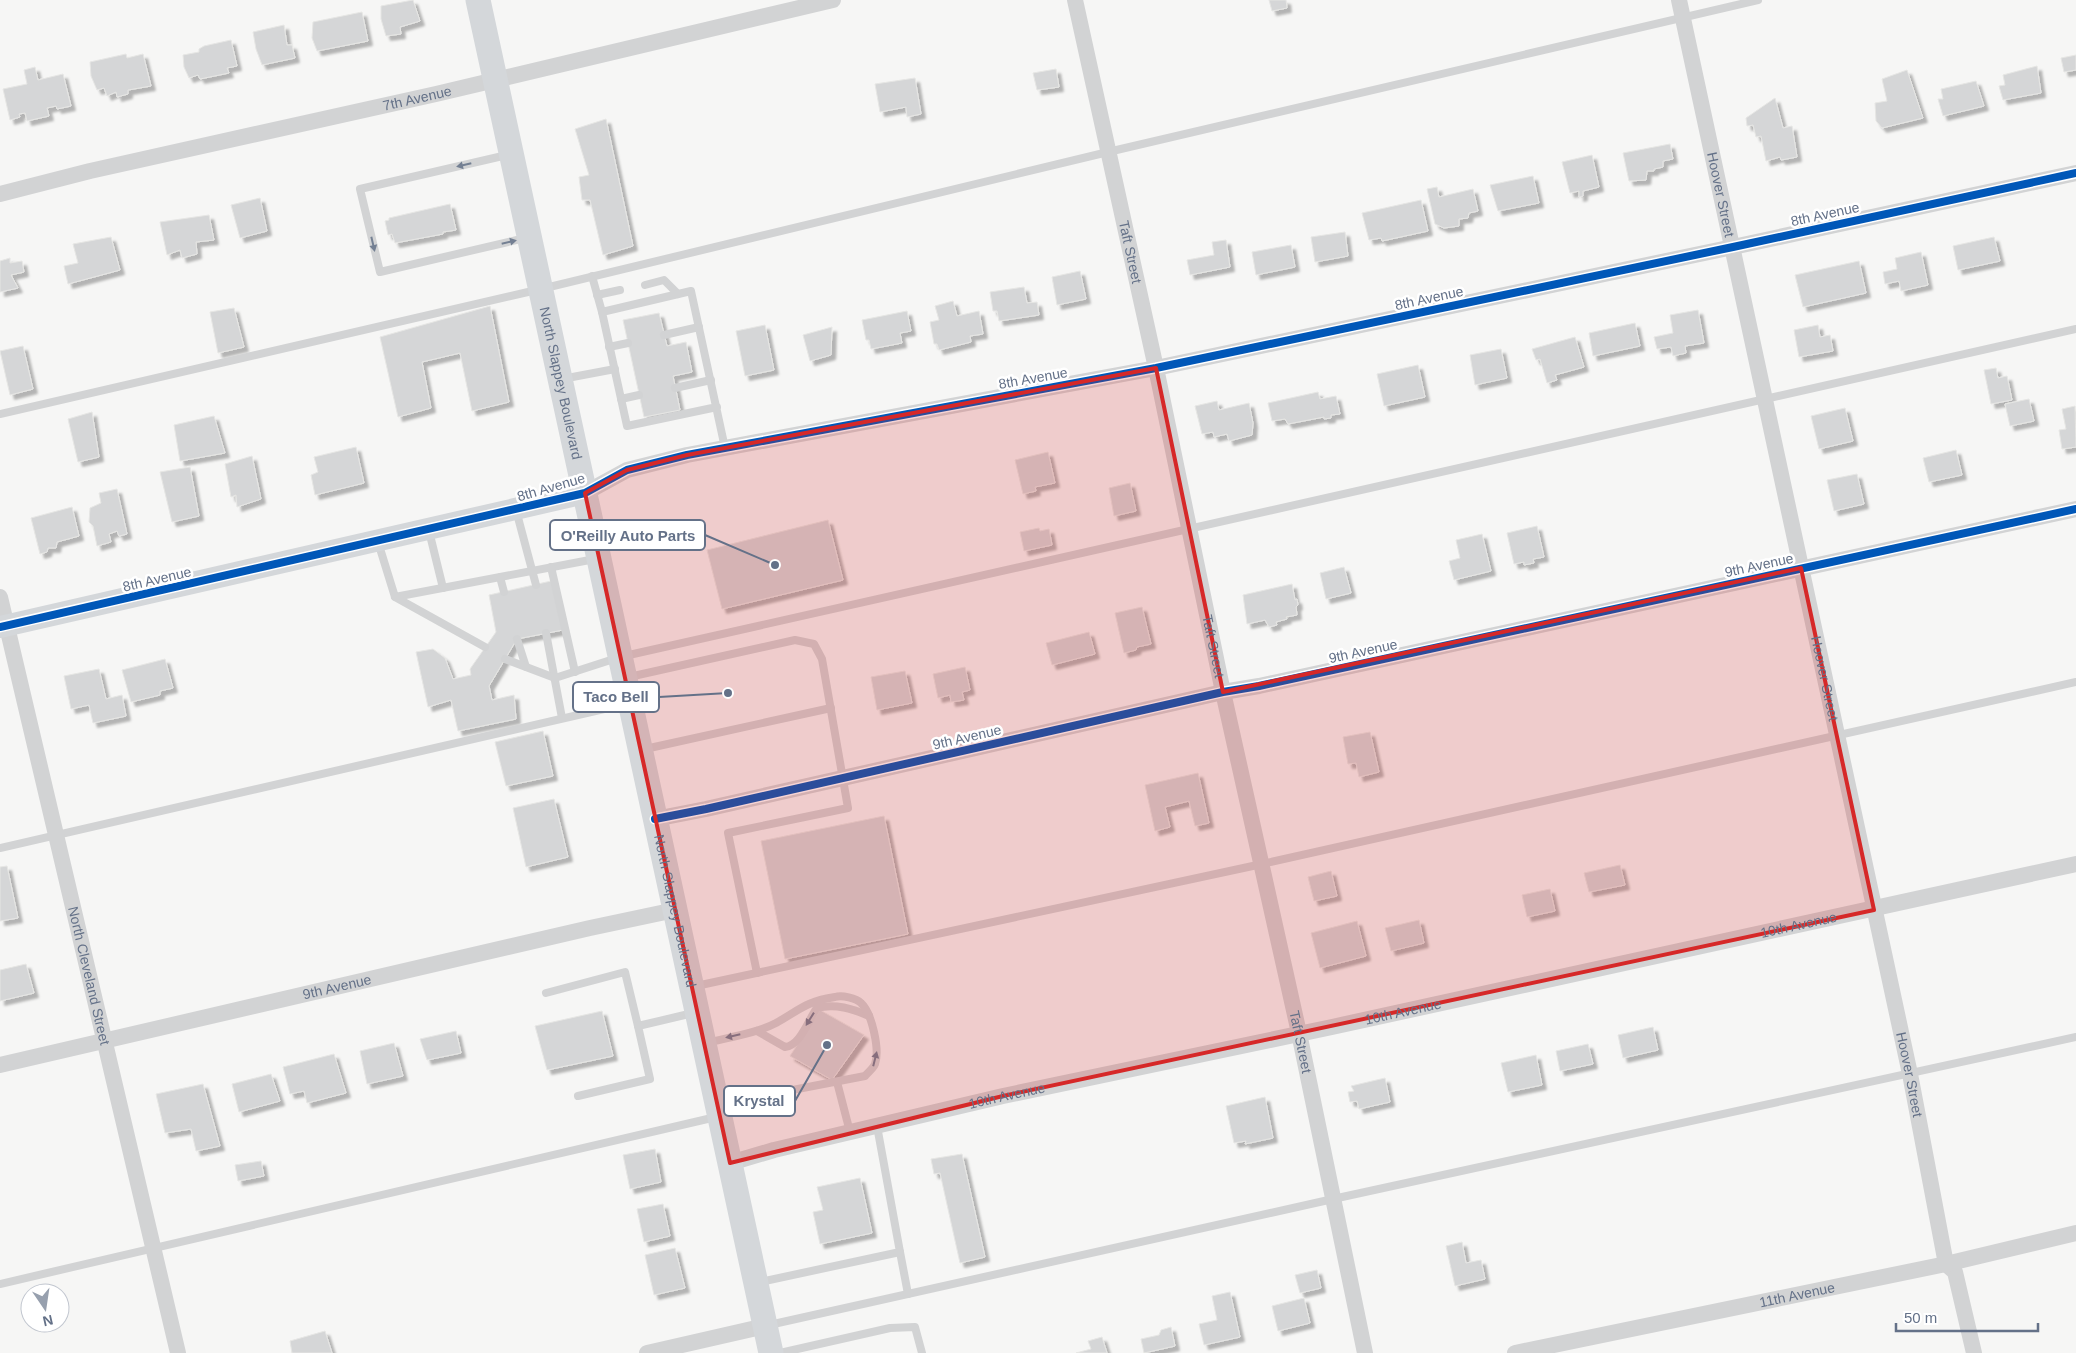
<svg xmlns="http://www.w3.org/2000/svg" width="2076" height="1353" font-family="Arial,sans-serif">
<defs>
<filter id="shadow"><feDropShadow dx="4.5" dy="4.5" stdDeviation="1" flood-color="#0004"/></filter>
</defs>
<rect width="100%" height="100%" fill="#f6f6f5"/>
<g fill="#d5d6d7" stroke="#e6e6e4" filter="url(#shadow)">
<path d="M413,0L420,21L400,27L401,34L386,36L381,19V6Z"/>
<path d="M1269,0H1286L1287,8L1272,11Z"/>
<path d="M362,12L368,41L317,51L312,38L313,22Z"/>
<path d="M284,25L287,45H292L295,58L262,65L256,49L253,32Z"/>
<path d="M231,40L237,66L227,68L229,73L200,79L198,75L189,78L184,67L183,55L199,52V49L204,46Z"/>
<path d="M126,54L127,58L143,54L151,86L128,90V94L117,97L116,92L107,96L104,88L97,90L91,76L90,62Z"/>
<path d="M2076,55V70L2064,72L2061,58Z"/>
<path d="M2037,66L2041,93L2003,100L1999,86L2005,85L2003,75Z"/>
<path d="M35,67L38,80L63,74L71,106L57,109L56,106L47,108L49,116L27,121L25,113L19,114L20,117L10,120L3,89L27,84L24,70Z"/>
<path d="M1056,69L1059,87L1037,90L1033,73Z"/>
<path d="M1907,70L1923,118L1882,128L1876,121L1875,103L1887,101L1882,79Z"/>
<path d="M915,78L921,114L907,117L906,107L880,112L875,84Z"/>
<path d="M1976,81L1984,106L1943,116L1938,99H1943L1941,89Z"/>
<path d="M1775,98L1783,128L1792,126L1797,157L1781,160L1780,157L1766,161L1761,136L1756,137L1753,125L1747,126L1746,118Z"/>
<path d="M606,119L633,246L603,255L590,200H582L579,177L589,175L575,129Z"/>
<path d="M1670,144L1673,159L1663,161V167L1654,169V171H1647L1646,180L1629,181L1623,153Z"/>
<path d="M1592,155L1599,187L1583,191V196L1579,197V191L1570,193L1562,162Z"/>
<path d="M1533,176L1539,203L1498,211L1490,185Z"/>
<path d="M1437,187L1439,197L1473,189L1478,211L1469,213L1468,218L1459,219V226L1444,228L1435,224L1427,189Z"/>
<path d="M260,198L267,231L240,238L231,205Z"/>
<path d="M1421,200L1428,231L1382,241L1381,238L1369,240L1362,213Z"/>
<path d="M450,204L456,230L443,232V234L395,243L392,234L388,235L385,221L389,220V218Z"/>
<path d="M209,215L214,240L196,242L197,254L182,258L180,250L167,255L160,222Z"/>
<path d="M1345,232L1348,256L1315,262L1311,237Z"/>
<path d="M111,237L120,270L68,284L64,266L78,263L73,244Z"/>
<path d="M1994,237L2000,261L1958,270L1953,246Z"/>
<path d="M1226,240L1230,267L1190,275L1187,260L1214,255L1212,242Z"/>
<path d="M1291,245L1295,267L1256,275L1252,252Z"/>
<path d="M1921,252L1928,285L1901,291L1899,281L1885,284L1883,272L1897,269L1895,258Z"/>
<path d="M10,258V263L22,261L24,272L11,275L18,288L0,292V261Z"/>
<path d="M1859,261L1866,293L1803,307L1795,275Z"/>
<path d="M1080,271L1086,299L1057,305L1052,277Z"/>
<path d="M1024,287L1027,303L1037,302L1039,315L999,321L997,311H993L990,292Z"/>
<path d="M953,301L957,316L979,311L983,334L970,336L971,342L939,350L937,344H934L930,322L939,320L935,306Z"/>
<path d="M490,306L509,402L472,411L460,353L422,362L431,408L398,417L380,337Z"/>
<path d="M234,308L244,347L218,353L210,312Z"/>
<path d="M1698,310L1704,343L1685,346L1686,353L1673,356L1671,347L1657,349L1654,337L1673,333L1670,315Z"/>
<path d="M907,311L911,331L900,333L902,343L871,349L869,340H866L862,320Z"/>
<path d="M659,313L667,346L686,342L692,372L673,376L680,410L644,417L623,320Z"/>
<path d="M1635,323L1640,346L1593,356L1589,333Z"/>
<path d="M765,325L774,370L745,376L736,331Z"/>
<path d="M1818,325L1820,337L1830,335L1833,351L1799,357L1794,330Z"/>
<path d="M832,327L831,355L810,361L803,335Z"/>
<path d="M1575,337L1584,367L1555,375L1557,380L1547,383L1540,359L1536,360L1532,349Z"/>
<path d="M23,346L33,389L10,395L0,351Z"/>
<path d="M1501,349L1507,378L1475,385L1470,355Z"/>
<path d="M1418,365L1425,397L1384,406L1377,374Z"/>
<path d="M1996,368L1998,378L2007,376L2012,400L1991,404L1984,370Z"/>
<path d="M1318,392L1320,399L1336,396L1340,414L1331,415V418L1324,419V417L1288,424L1285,419L1272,421L1268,403Z"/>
<path d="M2029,399L2034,421L2010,426L2005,404Z"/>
<path d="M1217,401L1219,410L1249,403L1253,423L1252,435L1229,441L1227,434L1214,437L1213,432L1202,434L1195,406Z"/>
<path d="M2075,406L2076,447L2062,449L2059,430L2066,429L2062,409Z"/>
<path d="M1845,408L1853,441L1819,449L1811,416Z"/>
<path d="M92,412L99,457L78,462L68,419Z"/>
<path d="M214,416L225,453L180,461L174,425Z"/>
<path d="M356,447L364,483L315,495L311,475L318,472L314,457Z"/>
<path d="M1956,450L1962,475L1929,482L1923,458Z"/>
<path d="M1048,452L1055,483L1035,487L1036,491L1023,494L1015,460Z"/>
<path d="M252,456L261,499L237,507L236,495L231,497L225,464Z"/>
<path d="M190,467L199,516L172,522L160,472Z"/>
<path d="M1857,474L1864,504L1834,511L1827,480Z"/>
<path d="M1130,483L1136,511L1114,516L1109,488Z"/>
<path d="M117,489L127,534L119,536L117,531L109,534L111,542L97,546L93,526L89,522L90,508L101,503L99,493Z"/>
<path d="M72,507L79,536L57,542L56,548H48L47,552L40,554L31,518Z"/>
<path d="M828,520L843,580L722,609L707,550Z"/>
<path d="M1537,526L1544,557L1533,559L1534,563L1524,565V562L1514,564L1507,533Z"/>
<path d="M1039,528L1040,531L1049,529L1052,545L1024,551L1020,532Z"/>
<path d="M1482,534L1491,571L1454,580L1449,561L1460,558L1456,540Z"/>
<path d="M1344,567L1351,593L1326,599L1320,573Z"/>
<path d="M551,581L563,630L517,639L489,686L492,700L514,695L516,719L458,731L451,700L428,707L416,652L433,649L445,658L453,679L471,675L470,669L496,632L489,595Z"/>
<path d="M1292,584L1295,600L1297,599L1298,605L1296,607L1297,615L1286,617L1287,619L1276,622L1277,625L1269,627L1265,620L1247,624L1243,595Z"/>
<path d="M1142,607L1151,644L1137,647L1136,650L1124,653L1115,613Z"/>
<path d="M1089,632L1095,654L1052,665L1046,643Z"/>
<path d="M165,659L173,688L160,691V695L131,702L122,670Z"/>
<path d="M965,667L970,690L962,692L964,700L951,702L950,695L938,698L933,674Z"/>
<path d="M99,669L106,699L122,695L126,716L93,723L89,705L71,709L64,676Z"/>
<path d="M905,671L912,703L877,710L871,677Z"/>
<path d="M543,731L553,776L506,786L495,742Z"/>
<path d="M1370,732L1379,772L1359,777L1356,763L1348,764L1343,737Z"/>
<path d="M1198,773L1209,823L1195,826L1189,801L1165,807L1170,827L1155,831L1145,785Z"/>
<path d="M554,799L568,857L526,867L513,808Z"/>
<path d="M884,816L908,934L785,959L761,841Z"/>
<path d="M1620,865L1625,885L1589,892L1584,873Z"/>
<path d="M7,866L18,918L0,921V867Z"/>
<path d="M1331,871L1337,896L1314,901L1308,877Z"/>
<path d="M1550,889L1555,911L1527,917L1522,895Z"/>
<path d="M1419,920L1424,943L1391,951L1385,928Z"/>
<path d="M1357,921L1366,956L1320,968L1311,933Z"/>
<path d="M26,964L34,993L0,1001V970Z"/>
<path d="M820,1010L864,1035L832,1080L790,1056Z"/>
<path d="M602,1011L613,1056L547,1070L535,1026Z"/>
<path d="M1653,1027L1658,1050L1623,1058L1618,1035Z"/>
<path d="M456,1031L461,1053L427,1060L420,1039Z"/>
<path d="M394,1043L403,1076L367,1084L360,1051Z"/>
<path d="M1588,1044L1593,1064L1560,1071L1556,1051Z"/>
<path d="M334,1054L346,1093L307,1103L304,1091L290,1094L283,1067Z"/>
<path d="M1536,1055L1542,1085L1508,1092L1501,1063Z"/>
<path d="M271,1074L280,1101L239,1112L232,1084Z"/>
<path d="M1385,1078L1390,1102L1359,1109L1357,1101L1350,1102L1348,1092L1354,1091L1351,1086Z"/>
<path d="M203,1084L220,1146L196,1151L191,1129L165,1133L156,1094Z"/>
<path d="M1265,1097L1273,1138L1245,1144L1246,1141L1234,1143L1226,1106Z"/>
<path d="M655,1149L661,1182L630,1189L623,1155Z"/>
<path d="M962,1154L985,1257L960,1263L940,1173L934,1174L931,1159Z"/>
<path d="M261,1161L264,1176L238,1181L235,1165Z"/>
<path d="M860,1178L872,1233L820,1244L813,1212L823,1210L817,1187Z"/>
<path d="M663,1204L670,1236L644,1242L637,1209Z"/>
<path d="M1462,1242L1466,1263L1481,1260L1485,1279L1455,1286L1446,1246Z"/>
<path d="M675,1248L685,1288L654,1295L645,1255Z"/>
<path d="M1317,1270L1321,1288L1300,1293L1295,1275Z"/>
<path d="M1230,1292L1240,1337L1204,1345L1199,1324L1217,1320L1212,1296Z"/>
<path d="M1304,1298L1310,1323L1278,1331L1272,1306Z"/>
<path d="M1171,1327L1175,1346L1144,1353L1141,1339L1159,1335L1161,1330Z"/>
<path d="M325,1331L332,1353H292L290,1341Z"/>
<path d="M1102,1337L1107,1353H1076L1091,1349L1088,1341Z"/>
</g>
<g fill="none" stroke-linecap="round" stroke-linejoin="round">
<g stroke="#d2d3d4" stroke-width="8">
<path d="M507,155L360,189L380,272L525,238"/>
<path d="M592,276L602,312"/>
<path d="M645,285L664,280L678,294"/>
<path d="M597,295L620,290"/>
<path d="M664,335L699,327"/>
<path d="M609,347L628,343"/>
<path d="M562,379L615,369"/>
<path d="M675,388L711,380"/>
<path d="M621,399L639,395"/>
<path d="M717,407L627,426L602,312L691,291L725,448"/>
<path d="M0,414L541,289L1108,152L1758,0"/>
<path d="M516,510L536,585"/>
<path d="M429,531L443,588"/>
<path d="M378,542L395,597L595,559"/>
<path d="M551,567L575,672"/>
<path d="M500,577L504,592"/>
<path d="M395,597L485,647"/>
<path d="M546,633L562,718"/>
<path d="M517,639L526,667"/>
<path d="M505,659L555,678L620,657L2076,329"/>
<path d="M629,677L795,640L814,644L822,659L848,808L728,833L757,973"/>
<path d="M645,749L831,708"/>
<path d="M0,848L626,704"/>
<path d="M696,986L1262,864L2076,682"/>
<path d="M546,993L625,972L638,1026"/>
<path d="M757,1031L785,1047C801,1045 808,1020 817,1008C835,1003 853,1009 869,1016"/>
<path d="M706,1043C729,1037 755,1034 776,1023C799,1010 807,1001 835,997C842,995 856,998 861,1003C872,1013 880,1050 875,1064C873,1069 868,1072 865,1076L720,1104"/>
<path d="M837,1082L850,1132"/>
<path d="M578,1096L650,1079L638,1026L693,1013"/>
<path d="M900,1252L908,1294"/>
<path d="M760,1282L900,1252L877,1126"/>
<path d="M0,1284L716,1117"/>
<path d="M769,1325L1333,1199L2076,1037"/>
<path d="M780,1353L890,1328L915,1327L922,1353"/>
</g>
<g stroke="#d2d3d4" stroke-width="16">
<path id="s1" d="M1075,0L1156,368L1223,692L1299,1033L1365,1353"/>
<path id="s2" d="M1679,0L1910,1074L1946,1264L1955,1272L1974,1353"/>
<path id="s3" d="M0,194L90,171L436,94L833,0"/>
<path d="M585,493L627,470L687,455L1156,368L1733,247L2076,173"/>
<path id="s4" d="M0,597L178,1353"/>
<path d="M655,819L706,809L1223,692L1259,686L2076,509"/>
<path id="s5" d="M0,1065L590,928L675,910"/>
<path id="s6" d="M730,1163L774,1150L1003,1096L1332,1027L2076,864"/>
<path d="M647,1353L765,1326"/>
<path id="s7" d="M1515,1353L1946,1264L2076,1233"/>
</g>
<path stroke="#d4d7da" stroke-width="22" d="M0,627L585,493"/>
<path stroke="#d4d7da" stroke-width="25" id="s8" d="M478,0L771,1353"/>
<defs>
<g id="cycleway">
<path d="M0,627L585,493L627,470L687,455L1156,368L1733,247L2076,173"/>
<path d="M655,819L706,809L1223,692L1259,686L2076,509"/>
</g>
</defs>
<use href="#cycleway" stroke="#fff" stroke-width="11"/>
<use href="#cycleway" stroke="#0057b8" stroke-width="8"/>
</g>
<defs><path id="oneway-solid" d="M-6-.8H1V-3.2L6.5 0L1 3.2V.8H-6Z" transform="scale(1.25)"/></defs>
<g fill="#748093">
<use href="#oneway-solid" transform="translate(464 165) rotate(167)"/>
<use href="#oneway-solid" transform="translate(509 242) rotate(-13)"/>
<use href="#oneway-solid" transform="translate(373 244) rotate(77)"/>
<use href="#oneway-solid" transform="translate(810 1019) rotate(122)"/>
<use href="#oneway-solid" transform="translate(733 1036) rotate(167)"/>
<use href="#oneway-solid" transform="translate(875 1059) rotate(-76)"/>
</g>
<path fill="#d62828" fill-opacity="0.2" stroke="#d62828" stroke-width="4" stroke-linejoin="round" d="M1156,368L1223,692L1801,568L1874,910L1003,1096L730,1163L585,493L627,470L687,455Z"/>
<g text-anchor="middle" stroke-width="5" stroke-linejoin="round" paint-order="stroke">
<g font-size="14" fill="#647188" stroke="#fff">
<text dy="5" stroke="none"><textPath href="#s3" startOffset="428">7th Avenue</textPath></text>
<text dy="5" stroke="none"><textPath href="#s2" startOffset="199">Hoover Street</textPath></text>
<text transform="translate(1825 214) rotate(-12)" y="5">8th Avenue</text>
<text dy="5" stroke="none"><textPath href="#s1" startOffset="258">Taft Street</textPath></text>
<text transform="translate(1429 298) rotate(-12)" y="5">8th Avenue</text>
<text transform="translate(1033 378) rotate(-10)" y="5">8th Avenue</text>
<text dy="5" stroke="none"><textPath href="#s8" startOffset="392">North Slappey Boulevard</textPath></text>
<text transform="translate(551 487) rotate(-16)" y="5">8th Avenue</text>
<text transform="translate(1759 565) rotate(-12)" y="5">9th Avenue</text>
<text transform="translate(157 579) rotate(-13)" y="5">8th Avenue</text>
<text dy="5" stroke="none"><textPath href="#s1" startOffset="661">Taft Street</textPath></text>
<text transform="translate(1363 651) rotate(-12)" y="5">9th Avenue</text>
<text dy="5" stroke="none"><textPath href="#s2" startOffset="694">Hoover Street</textPath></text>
<text transform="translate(967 737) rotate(-13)" y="5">9th Avenue</text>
<text dy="5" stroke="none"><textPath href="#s8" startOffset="932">North Slappey Boulevard</textPath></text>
<text dy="5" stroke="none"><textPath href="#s6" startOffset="1095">10th Avenue</textPath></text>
<text dy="5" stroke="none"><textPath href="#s4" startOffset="389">North Cleveland Street</textPath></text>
<text dy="5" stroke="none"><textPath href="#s5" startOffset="346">9th Avenue</textPath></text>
<text dy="5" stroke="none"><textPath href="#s6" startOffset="690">10th Avenue</textPath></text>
<text dy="5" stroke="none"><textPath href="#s1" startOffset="1066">Taft Street</textPath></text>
<text dy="5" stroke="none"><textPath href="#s2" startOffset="1099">Hoover Street</textPath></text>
<text dy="5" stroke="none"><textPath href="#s6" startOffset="285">10th Avenue</textPath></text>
<text dy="5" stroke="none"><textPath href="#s7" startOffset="288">11th Avenue</textPath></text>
</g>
</g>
<path fill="none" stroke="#647188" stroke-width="2" d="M775 565L705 535M728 693L659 697M827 1045L795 1101"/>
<g fill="#647188" stroke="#fff" stroke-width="2">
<circle cx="775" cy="565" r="5"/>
<circle cx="728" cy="693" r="5"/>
<circle cx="827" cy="1045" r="5"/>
</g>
<g fill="#fff" stroke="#647188" stroke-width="2">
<rect x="550" y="520" width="155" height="30" rx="5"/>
<rect x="573" y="682" width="86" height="30" rx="5"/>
<rect x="724" y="1086" width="71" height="30" rx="5"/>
</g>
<g font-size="15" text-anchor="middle" font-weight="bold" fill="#647188">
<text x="628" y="541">O'Reilly Auto Parts</text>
<text x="616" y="702">Taco Bell</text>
<text x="759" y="1106">Krystal</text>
</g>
<g transform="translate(45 1308) rotate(167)"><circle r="24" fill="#ffffff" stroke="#c1c6cf"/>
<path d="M0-4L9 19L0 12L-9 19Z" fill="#97a0ae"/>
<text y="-8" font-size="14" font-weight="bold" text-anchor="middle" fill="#647188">N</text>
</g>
<path d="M1896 1323v8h142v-8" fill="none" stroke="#647188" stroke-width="2.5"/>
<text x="1904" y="1323" font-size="15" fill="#647188" stroke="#ffffff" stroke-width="4" paint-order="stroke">50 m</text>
</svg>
